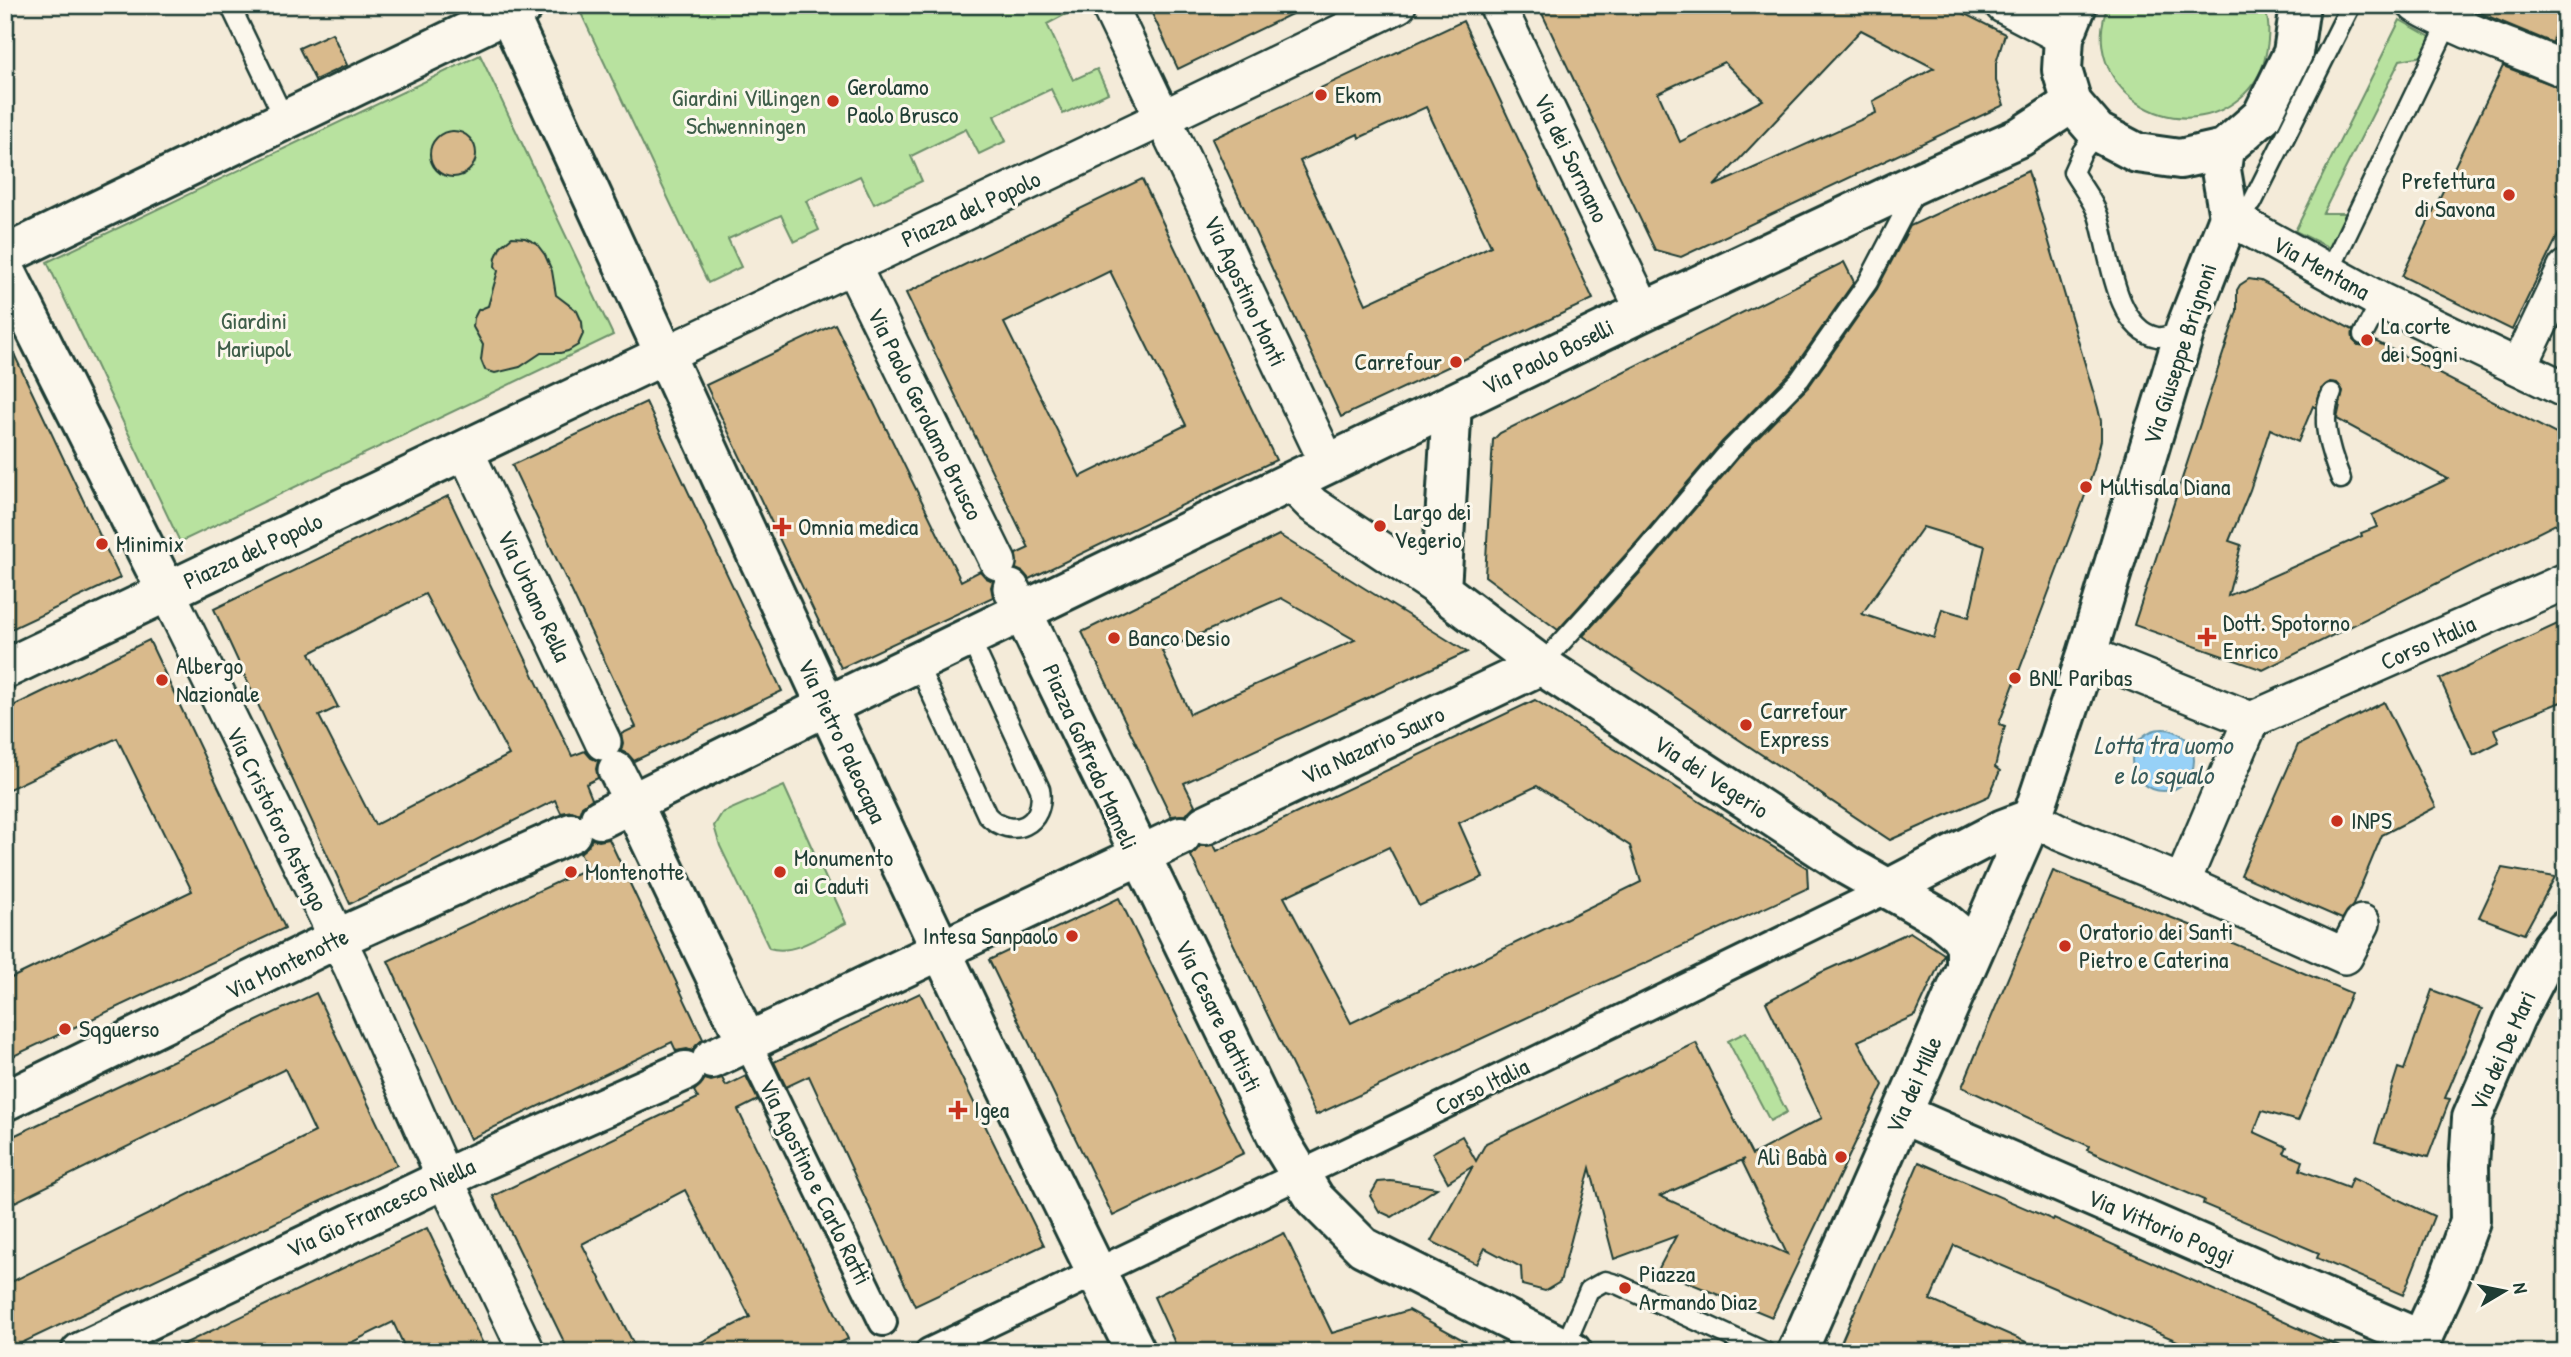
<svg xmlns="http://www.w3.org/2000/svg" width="2571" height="1357" font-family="'Patrick Hand',sans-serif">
<rect width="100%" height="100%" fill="#f4ebd9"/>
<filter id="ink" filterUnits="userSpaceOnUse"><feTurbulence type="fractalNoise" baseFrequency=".0143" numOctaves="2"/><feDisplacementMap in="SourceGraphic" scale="14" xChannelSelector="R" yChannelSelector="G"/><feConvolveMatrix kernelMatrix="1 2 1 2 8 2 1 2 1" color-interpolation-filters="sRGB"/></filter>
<g filter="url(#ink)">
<g fill="#b8e29f" stroke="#6c906a" stroke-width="2">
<path d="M592,5H1067L1070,12L1047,24L1073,80L1097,69L1108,93L1063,114L1051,89L994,116L1006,141L979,154L966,129L911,156L922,181L874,204L860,176L806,201L819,230L794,242L781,215L728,239L741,267L708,283L580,11Z"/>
<path d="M2108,5H2263C2271,21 2269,41 2265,58C2262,73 2252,88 2240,98C2174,152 2076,86 2108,5Z"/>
<path d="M2400,20L2432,38L2423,56L2400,60L2323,213H2346L2330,248L2295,231Z"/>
<path d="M480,55L613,335L180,542L47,262Z"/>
<path d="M784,786L846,923C823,934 795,956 769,948L720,846L714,826L722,813Z"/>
<path d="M1746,1032L1787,1112L1770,1121L1728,1041Z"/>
</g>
<circle fill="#97d1f7" stroke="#6796a9" stroke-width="2" cx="2163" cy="760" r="31"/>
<g fill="#d9ba8c" stroke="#1f3d34" stroke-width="2" fill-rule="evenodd">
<path d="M1148,5H1310L1178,69Z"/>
<path d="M1538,5H1947L2005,34L1996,63V81L2004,105L1681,257L1655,250ZM1861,30L1934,68L1873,101L1876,113L1714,186ZM1724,62L1763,100L1680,142L1658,93Z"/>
<path d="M2461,5H2534L2557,15L2553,43Z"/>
<path d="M1463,21L1593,299L1341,417L1212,139ZM1426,107L1491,246L1366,304L1300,161L1358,134L1359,138Z"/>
<path d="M332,33L347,65L315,80L299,48Z"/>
<path d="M2503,66L2566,90V219L2512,330L2402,276Z"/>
<circle cx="453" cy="154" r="23"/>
<path d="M2028,171L2098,408L2101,421V440L2094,469L2082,504L1999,724L2005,726L1995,767L2000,771L1989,796L1890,840L1583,636L1654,557L1738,458L1809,386L1877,289L1910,226ZM1923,527L1985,546L1969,617L1942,609L1934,638L1862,614Z"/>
<path d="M1142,179L1276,460L1029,579L1023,572L1016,569V554L1029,548L906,293ZM1110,271L1186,425L1080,477L1004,323Z"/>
<path d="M512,237L525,238L536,243L545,255L552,271L556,295L577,311L582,322L583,334L578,345L568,351L560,353H541L520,367L495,373L485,370L481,360L483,345L473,327L474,318L478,310L488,306L498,271L495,266L496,257L501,246Z"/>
<path d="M1844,262L1854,282L1791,372L1722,442L1637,542L1558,630L1485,576L1493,440L1500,433Z"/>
<path d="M2249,279L2261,281L2353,330V340L2358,345H2368L2373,340L2566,439V519L2263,670L2134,625L2237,311V290L2240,285ZM2330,382L2337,383L2343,391L2337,419L2448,479L2372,515L2377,527L2361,533L2362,536L2228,596L2241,545L2229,541L2250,490L2270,429L2298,442L2313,406L2316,408L2321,389Z"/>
<path d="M835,324L961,581L980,571L986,578L993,581L991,587L993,597L841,668L706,385Z"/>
<path d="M5,335L120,578L5,632Z"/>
<path d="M646,402L782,691L634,761L628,754L621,751L623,743L621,734L636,727L512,465Z"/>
<path d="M448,496L572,756L585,751L591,758L598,761L596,769L598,778L586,784L592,799L582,806L579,814L572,811L561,813L555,800L350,904L214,609ZM425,594L509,755L375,825L319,716L338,707L310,653Z"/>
<path d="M1279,535L1467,652L1184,783L1195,805L1186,815L1171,816L1082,632ZM1281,598L1355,640L1190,714L1162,651Z"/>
<path d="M2566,620V700L2494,729L2499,742L2474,755L2440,679Z"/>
<path d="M149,640L285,928L5,1060V981L192,891L117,738L5,791V710Z"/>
<path d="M1535,700L1807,868L1808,888L1316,1115L1191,856L1200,846L1214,845L1217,851ZM1537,786L1630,846L1641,882L1351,1023L1284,897L1389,847L1419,906L1483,877L1459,823Z"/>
<path d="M2384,702L2436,807L2382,835L2353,905L2342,919L2241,875L2298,745Z"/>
<path d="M592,839L599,841L609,839L703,1039L692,1051L687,1049L676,1051L672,1042L470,1139L388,961L588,868L580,853L588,846Z"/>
<path d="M2502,868L2555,877L2524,934L2479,917Z"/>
<path d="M2053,871L2190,925L2351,993L2298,1121L2262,1111L2254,1132L2287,1147L2284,1153L2303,1161L2300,1170L2348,1188L2352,1178L2434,1216L2403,1295L2317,1258L2319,1253L2203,1204L2204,1200L2087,1150L2089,1146L1962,1087Z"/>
<path d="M1119,898L1244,1153L1113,1216L989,960Z"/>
<path d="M1910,932L1944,954L1916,1015L1858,1041L1883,1085L1772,1317L1658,1270L1676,1236L1614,1259L1590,1168L1560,1282L1545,1291L1522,1285L1521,1267L1485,1248L1477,1264L1431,1241L1473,1166L1448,1182L1432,1153L1462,1136L1476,1161L1486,1143L1696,1043L1752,1155L1822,1118L1766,1002L1820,973ZM1745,1159L1742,1161L1787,1254L1660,1196Z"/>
<path d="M2432,990L2482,1009L2445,1098L2450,1099L2428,1157L2375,1142L2398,1068L2404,1070Z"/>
<path d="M316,993L397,1165L5,1351V1285L315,1132L285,1069L5,1207V1140Z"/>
<path d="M920,993L1044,1245L915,1306L809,1076L786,1087L774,1062Z"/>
<path d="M746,1076L758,1100L738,1110L848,1339L821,1352H682L750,1317L685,1190L582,1244L638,1352H569L493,1196L698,1098L694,1091L705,1079L711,1081L722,1078L726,1086Z"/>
<path d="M1919,1162L2053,1220L2054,1218L2351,1352H2203L1954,1245L1930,1300L2049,1352H1855L1840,1345Z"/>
<path d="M1391,1181L1437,1188L1392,1217L1379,1211L1370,1196L1378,1182Z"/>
<path d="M427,1228L487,1352H407L393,1322L332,1352H167Z"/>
<path d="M1284,1233L1332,1333L1409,1310L1485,1352H1179L1154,1297Z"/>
</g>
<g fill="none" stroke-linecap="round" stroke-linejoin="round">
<defs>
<g id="service">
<path d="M230,5L285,120"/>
<path d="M2097,132L2082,152L2073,172C2081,186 2093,200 2098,215C2109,247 2114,330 2157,337C2165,338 2176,333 2183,330"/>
<path d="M2229,217L2252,203L2351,5"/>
<path d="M2329,272L2448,24"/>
<path d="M2363,335L2381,301"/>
<path d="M2332,393C2318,418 2331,455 2341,479"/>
<path d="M917,663L987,815C1012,841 1046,825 1040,789L970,638"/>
<path d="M1541,665L1646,549L1730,450L1800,379L1868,282L1916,190"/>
<path d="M1564,1348L1589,1290L1605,1281L1619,1285L1765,1352"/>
</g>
<g id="pedestrian">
<path d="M747,1042L883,1322"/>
<path d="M929,1352L1364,1144L1888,889"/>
</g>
<g id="minor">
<path d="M1497,5L1644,311"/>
<path d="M2003,5L2064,37"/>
<path d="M2416,5C2463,32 2516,48 2566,70"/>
<path d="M2229,217L2381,301L2566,390"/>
<path d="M852,265L998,562"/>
<path d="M666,354L1163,118L1109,5"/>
<path d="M2519,367L2566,268"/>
<path d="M465,450L603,742"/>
<path d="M1328,464L1163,118L1398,5"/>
<path d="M1290,482L1313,505L1441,590"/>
<path d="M1011,588L1023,613"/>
<path d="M167,592L351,966L445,1179L527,1352"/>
<path d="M2251,720L2566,581"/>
<path d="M616,770L633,804"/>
<path d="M2032,818L2061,833L2182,883L2251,720L2087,654"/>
<path d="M2182,883L2345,956L2362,923"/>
</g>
<g id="tertiary">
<path d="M2077,5L2064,37L2062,70L2072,103L2097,132L2137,153L2180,159L2224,149L2262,116L2293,53L2300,5"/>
<path d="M508,13C714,460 916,911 1136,1352"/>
<path d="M5,255L524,5"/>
<path d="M5,269L167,592"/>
<path d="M1452,404L1441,590L1541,665L1848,866L1940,918L1959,934L1966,945V967"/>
<path d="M1023,613L1278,1138L1315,1199L1363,1247L1572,1352"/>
<path d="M5,669L666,354"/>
<path d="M633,804L747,1042"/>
<path d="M600,819L827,706L1644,311L1921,181L2020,137L2072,103"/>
<path d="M1205,825L1541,665"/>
<path d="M1888,889L2003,829L2032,818"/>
<path d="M712,1059L1181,836"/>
<path d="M5,1101L336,939L571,833"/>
<path d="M1902,1114L2421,1340L2449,1279L2470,1221L2469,1166L2472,1118L2515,1018L2552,947L2566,930"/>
<path d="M81,1352L480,1162L685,1071"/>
<path d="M1797,1352L2032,818L2087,654L2185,330L2229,217L2221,170L2224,149"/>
</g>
</defs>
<use href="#service" stroke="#1f3d34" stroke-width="23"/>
<use href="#pedestrian" stroke="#1f3d34" stroke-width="32"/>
<use href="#minor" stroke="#1f3d34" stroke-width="40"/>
<use href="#tertiary" stroke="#1f3d34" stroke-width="44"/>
<use href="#service" stroke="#fbf7ec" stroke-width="18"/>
<use href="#pedestrian" stroke="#fbf7ec" stroke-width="26"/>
<use href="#minor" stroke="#fbf7ec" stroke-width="35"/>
<use href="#tertiary" stroke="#fbf7ec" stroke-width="38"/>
</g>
</g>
<g fill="#c8321e" stroke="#fbf7ec" stroke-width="2.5">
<circle cx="1321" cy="95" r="7"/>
<circle cx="833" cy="101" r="7"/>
<circle cx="2509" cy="195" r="7"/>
<circle cx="2367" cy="340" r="7"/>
<circle cx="1456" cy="362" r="7"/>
<circle cx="2086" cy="487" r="7"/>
<circle cx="1380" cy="526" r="7"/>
<path d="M778.5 516.5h7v7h7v7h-7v7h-7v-7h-7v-7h7z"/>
<circle cx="102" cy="544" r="7"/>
<path d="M2203.5 626.5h7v7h7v7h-7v7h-7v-7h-7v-7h7z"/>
<circle cx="1114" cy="638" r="7"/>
<circle cx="2015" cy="678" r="7"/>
<circle cx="162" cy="680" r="7"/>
<circle cx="1746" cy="725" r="7"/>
<circle cx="2337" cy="821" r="7"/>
<circle cx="571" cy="872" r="7"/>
<circle cx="780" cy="872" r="7"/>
<circle cx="1072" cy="936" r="7"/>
<circle cx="2065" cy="946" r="7"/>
<circle cx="65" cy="1029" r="7"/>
<path d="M954.5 1099.5h7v7h7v7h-7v7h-7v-7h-7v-7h7z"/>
<circle cx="1841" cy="1157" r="7"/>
<circle cx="1625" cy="1288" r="7"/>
</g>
<g text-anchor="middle" stroke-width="6" stroke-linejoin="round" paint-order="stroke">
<g font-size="24" fill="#1f3d34" stroke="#fbf7ec" text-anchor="start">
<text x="847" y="95">Gerolamo<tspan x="847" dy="28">Paolo Brusco</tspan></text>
<text x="1335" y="103">Ekom</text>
<text x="2495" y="189" text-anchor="end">Prefettura<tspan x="2495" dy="28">di Savona</tspan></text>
<text x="2381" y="334">La corte<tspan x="2381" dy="28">dei Sogni</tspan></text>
<text x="1442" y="370" text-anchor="end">Carrefour</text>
<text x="2100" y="495">Multisala Diana</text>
<text x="1394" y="520">Largo dei<tspan x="1394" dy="28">Vegerio</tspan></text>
<text x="798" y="535">Omnia medica</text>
<text x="116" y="552">Minimix</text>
<text x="2223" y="631">Dott. Spotorno<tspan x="2223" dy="28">Enrico</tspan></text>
<text x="1128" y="646">Banco Desio</text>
<text x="176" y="674">Albergo<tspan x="176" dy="28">Nazionale</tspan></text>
<text x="2029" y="686">BNL Paribas</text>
<text x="1760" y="719">Carrefour<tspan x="1760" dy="28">Express</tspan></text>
<text x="2351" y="829">INPS</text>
<text x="794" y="866">Monumento<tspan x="794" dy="28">ai Caduti</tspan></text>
<text x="585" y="880">Montenotte</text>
<text x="2079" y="940">Oratorio dei Santi<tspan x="2079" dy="28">Pietro e Caterina</tspan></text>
<text x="1058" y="944" text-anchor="end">Intesa Sanpaolo</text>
<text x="79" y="1037">Sqguerso</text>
<text x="974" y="1118">Igea</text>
<text x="1827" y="1165" text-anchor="end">Alì Babà</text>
<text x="1639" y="1282">Piazza<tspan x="1639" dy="28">Armando Diaz</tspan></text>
</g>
<g font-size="24" fill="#3e5e49" stroke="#fbf7ec">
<text x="746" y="106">Giardini Villingen<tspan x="746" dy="28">Schwenningen</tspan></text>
<text x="254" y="329">Giardini<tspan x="254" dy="28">Mariupol</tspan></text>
</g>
<g font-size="24" fill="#1f3d34" stroke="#fbf7ec">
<text transform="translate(1571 158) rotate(64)" y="8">Via dei Sormano</text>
<text transform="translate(971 209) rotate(-25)" y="8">Piazza del Popolo</text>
<text transform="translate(2321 268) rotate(29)" y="8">Via Mentana</text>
<text transform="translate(1245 291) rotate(65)" y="8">Via Agostino Monti</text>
<text transform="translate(2180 354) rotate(-72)" y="8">Via Giuseppe Brignoni</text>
<text transform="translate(1548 357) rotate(-26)" y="8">Via Paolo Boselli</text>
<text transform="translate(925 414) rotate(64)" y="8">Via Paolo Gerolamo Brusco</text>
<text transform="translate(253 551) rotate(-25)" y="8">Piazza del Popolo</text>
<text transform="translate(534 596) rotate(65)" y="8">Via Urbano Rella</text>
<text transform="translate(2428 643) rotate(-24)" y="8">Corso Italia</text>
<text transform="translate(842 741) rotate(65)" y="8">Via Pietro Paleocapa</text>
<text transform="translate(1373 745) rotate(-25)" y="8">Via Nazario Sauro</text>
<text transform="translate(1090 757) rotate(66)" y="8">Piazza Goffredo Mameli</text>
<text transform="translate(1711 777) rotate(33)" y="8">Via dei Vegerio</text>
<text transform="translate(277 819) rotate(64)" y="8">Via Cristoforo Astengo</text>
<text transform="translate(287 964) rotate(-26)" y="8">Via Montenotte</text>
<text transform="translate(1218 1016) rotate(64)" y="8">Via Cesare Battisti</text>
<text transform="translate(2503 1051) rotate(-66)" y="8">Via dei De Mari</text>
<text transform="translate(1914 1085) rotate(-66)" y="8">Via dei Mille</text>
<text transform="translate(1482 1087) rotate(-26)" y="8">Corso Italia</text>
<text transform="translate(815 1182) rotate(64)" y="8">Via Agostino e Carlo Ratti</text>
<text transform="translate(381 1208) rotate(-25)" y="8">Via Gio Francesco Niella</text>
<text transform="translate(2161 1227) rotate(23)" y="8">Via Vittorio Poggi</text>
</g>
<g font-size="26" font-style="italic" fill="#375b5b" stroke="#fbf7ec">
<text x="2163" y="754">Lotta tra uomo<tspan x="2163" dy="30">e lo squalo</tspan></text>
</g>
</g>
<rect width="2571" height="1357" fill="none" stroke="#fbf7ec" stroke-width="28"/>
<rect x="14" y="14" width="2543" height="1329" fill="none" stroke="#1f3d34" stroke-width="2.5" filter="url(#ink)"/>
<g transform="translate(2504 1291) rotate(80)" stroke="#fbf7ec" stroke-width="5" paint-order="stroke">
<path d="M0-5L12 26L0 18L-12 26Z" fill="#1f3d34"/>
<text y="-10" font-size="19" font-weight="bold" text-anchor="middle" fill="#1f3d34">N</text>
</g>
</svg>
